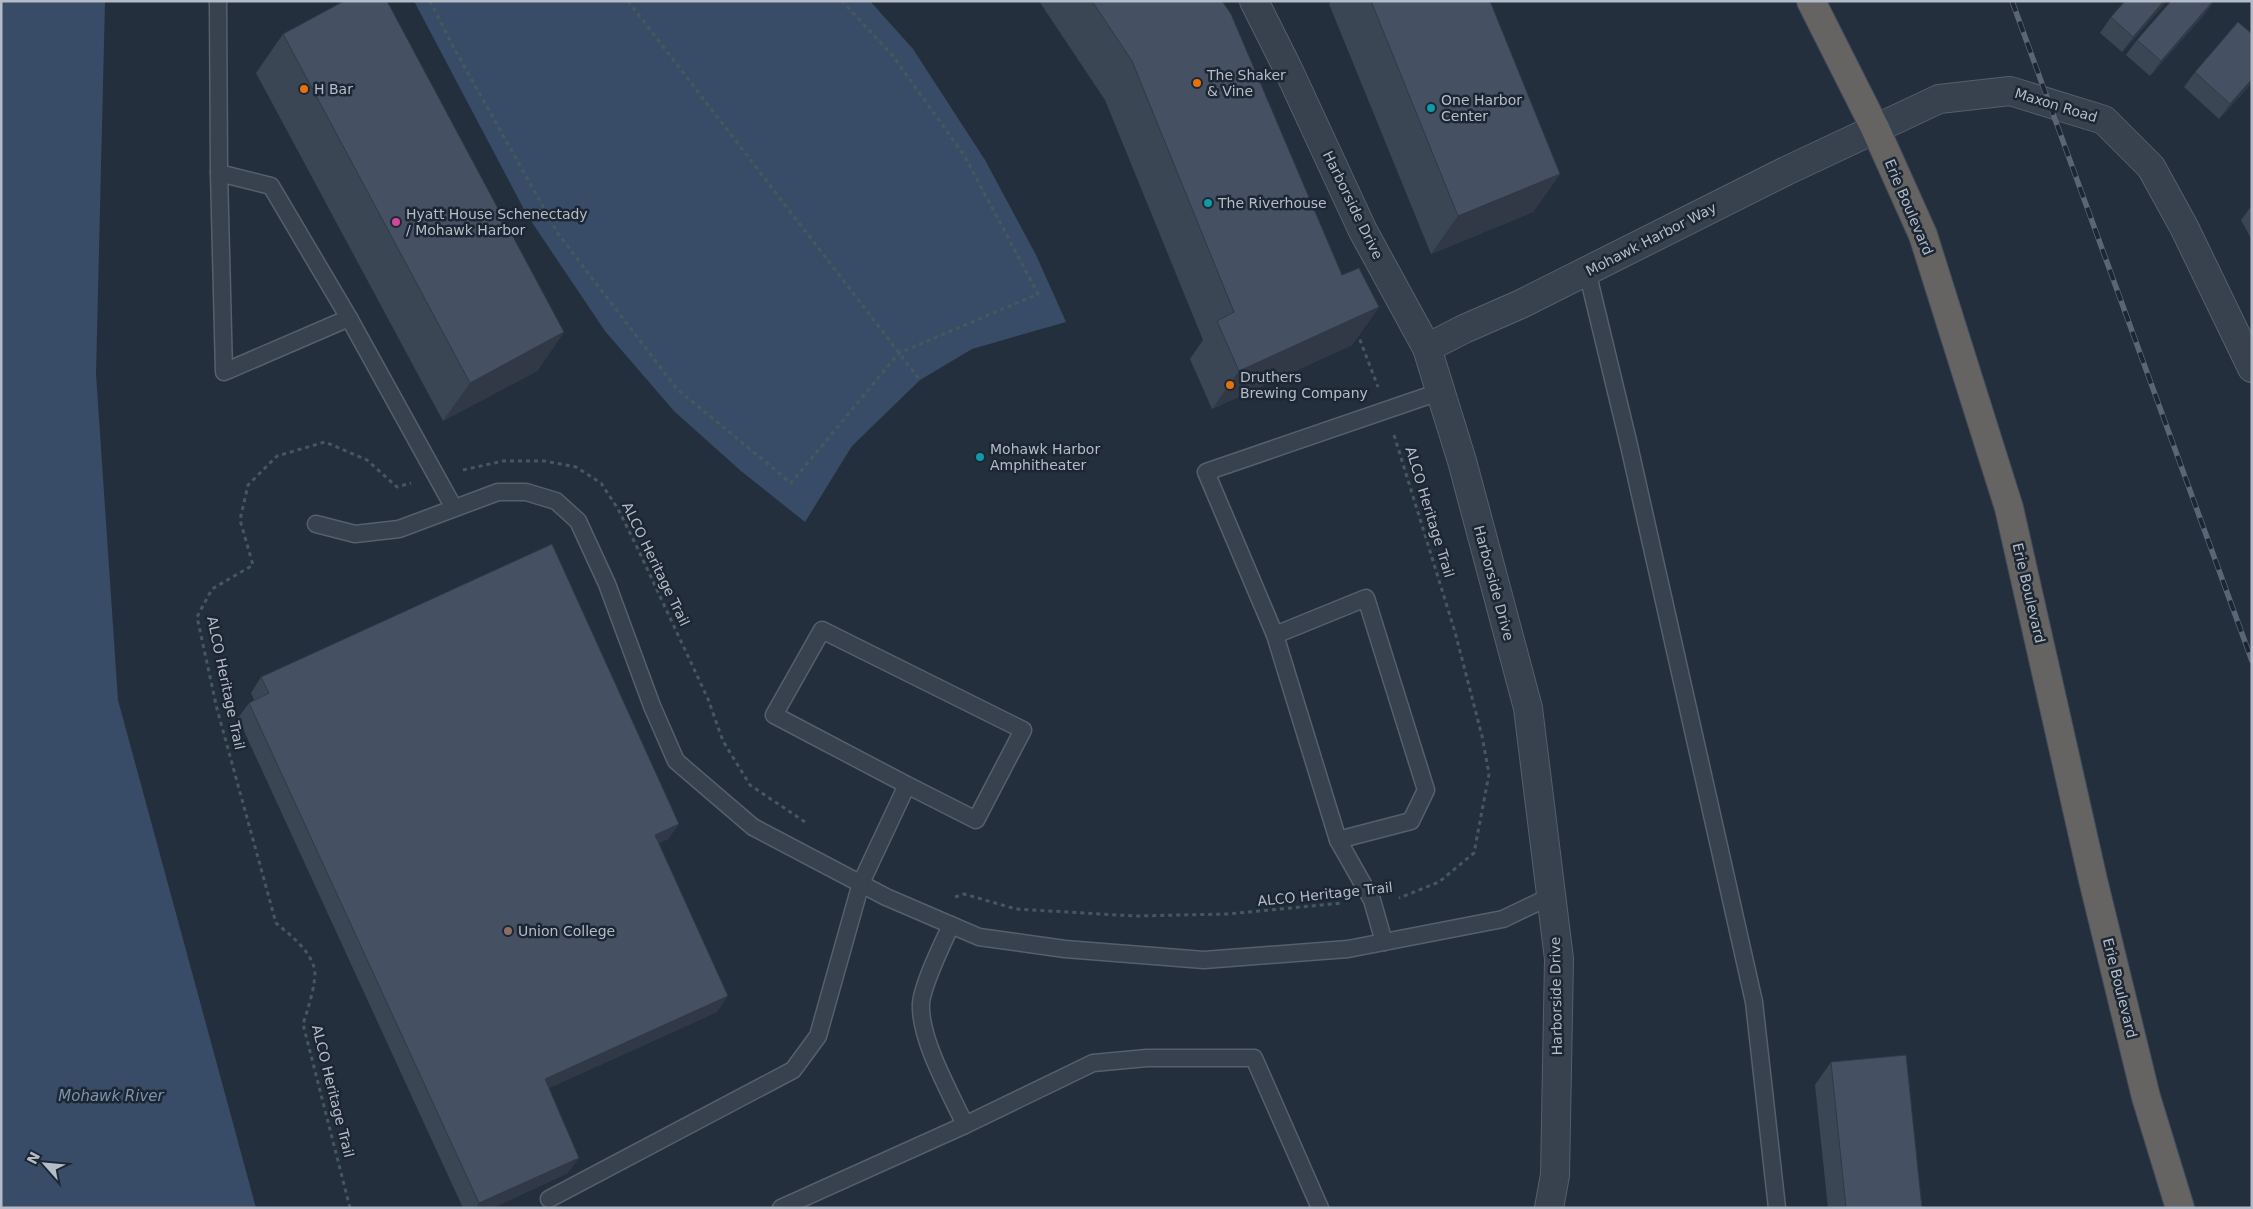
<svg xmlns="http://www.w3.org/2000/svg" width="2253" height="1209" font-family="'DejaVu Sans',sans-serif">
<rect width="100%" height="100%" fill="#242f3e"/>
<g fill="#394c67">
<path d="M1,1H105L96,374L118,700L256,1208H1Z"/>
<path d="M414,1H870L913,49L985,160L1036,255L1066,322L972,349L920,380L852,446L805,522L741,471L674,411L605,331L527,215Z"/>
</g>
<g fill="none" stroke-linecap="round" stroke-linejoin="round">
<defs>
<g id="service">
<path d="M218,1L219,173L224,372L349,318"/>
<path d="M219,173L271,186L349,318L454,508"/>
<path d="M1587,271L1628,441L1754,1002L1777,1208"/>
<path d="M316,524L355,534L399,529L498,492H526L556,501L578,521L607,584L652,706L676,761L753,827L886,897L979,937L1065,949L1204,960L1348,949L1503,919L1551,896"/>
<path d="M1275,635L1366,598L1426,790L1411,821L1338,840"/>
<path d="M951,925C942,945 923,983 921,1003C919,1039 950,1092 965,1125"/>
<path d="M1384,942L1372,900L1338,840L1275,635L1206,472L1439,392"/>
<path d="M549,1199L793,1070L818,1036L861,883L907,785L976,820L1023,730L822,630L774,715L907,785"/>
<path d="M781,1208L965,1125L1093,1063L1147,1058H1254L1320,1208"/>
</g>
<g id="minor">
<path d="M1254,1L1288,69L1363,231L1427,348L1462,461L1528,708L1559,959L1555,1175L1549,1208"/>
<path d="M1427,348L1464,329L1521,304L1786,171L1939,99L2010,91L2104,120L2151,167L2184,227L2252,368"/>
</g>
<path id="trunk" d="M1811,1L1875,128L1923,235L2009,508L2093,880L2146,1097L2180,1208"/>
</defs>
<use href="#service" stroke="#565f6c" stroke-width="19"/>
<use href="#minor" stroke="#565f6c" stroke-width="30"/>
<use href="#trunk" stroke="#434c59" stroke-width="30"/>
<g stroke="#44595c" stroke-width="3" stroke-dasharray="4 4" stroke-linecap="butt">
<path d="M430,1L455,50L559,235L677,389L791,483L899,353L1038,294L964,155L893,56L842,1"/>
<path d="M628,1L920,380"/>
<path d="M1357,332L1378,387"/>
<path d="M1394,435L1455,632L1482,736L1489,774L1474,853L1439,882L1399,898"/>
<path d="M463,470L503,461H544L576,467L601,483L618,509L636,545L708,699L723,741L750,785L805,822"/>
<path d="M955,897L964,894L1016,909L1135,916L1228,914L1343,903"/>
<path d="M350,1208L303,1024C307,1012 318,979 314,967C308,948 290,935 276,923L217,709L197,617L212,589L253,565L240,520L248,485L277,456L325,442L367,460L397,487L411,483"/>
</g>
<use href="#service" stroke="#38414e" stroke-width="16"/>
<use href="#minor" stroke="#38414e" stroke-width="28"/>
<use href="#trunk" stroke="#656462" stroke-width="28"/>
<defs>
<path id="rail" d="M2012,1L2252,661"/>
</defs>
<use href="#rail" stroke="#5a6575" stroke-width="5.5"/>
<use href="#rail" stroke="#1d2633" stroke-width="4" stroke-dasharray="11" stroke-linecap="butt"/>
</g>
<g fill="#3b4654">
<path d="M1039,1H1222L1342,275L1379,307L1352,345L1212,409L1190,359L1203,340L1105,100Z"/>
<path d="M1331,1H1490L1560,174L1533,212L1431,254L1329,4Z"/>
<path d="M2167,1L2122,52L2100,33L2111,17Z"/>
<path d="M2214,1L2204,15L2150,76L2126,55L2137,40Z"/>
<path d="M283,34L564,332L537,371L443,421L256,73Z"/>
<path d="M2195,72L2252,83L2219,119L2184,87Z"/>
<path d="M2252,205V240L2241,220Z"/>
<path d="M261,677L679,824L668,839L659,843L717,1012L549,1088L568,1173L492,1208H463L238,718L249,703L254,700L251,693Z"/>
<path d="M1831,1062L1922,1208H1828L1815,1085Z"/>
</g>
<g fill="#303945">
<path d="M2164,1H2167L2122,52L2133,37Z"/>
<path d="M2214,1L2204,15L2150,76L2161,61Z"/>
<path d="M2252,79V83L2219,119L2230,104Z"/>
<path d="M1560,174L1533,212L1431,254L1458,216Z"/>
<path d="M1379,307L1352,345L1212,409L1239,371Z"/>
<path d="M564,332L537,371L443,421L470,383Z"/>
<path d="M679,824L668,839L645,850L655,835Z"/>
<path d="M728,996L717,1012L534,1095L545,1079Z"/>
<path d="M579,1158L568,1173L492,1208H475L479,1203Z"/>
</g>
<g fill="#455162" stroke="#303945">
<path d="M344,1H387L564,332L470,383L283,34Z"/>
<path d="M1092,1H1222L1231,14L1342,275L1359,268L1379,307L1239,371L1217,321L1234,312L1132,61Z"/>
<path d="M1371,1H1490L1560,174L1458,216Z"/>
<path d="M2125,1H2164L2133,37L2111,17Z"/>
<path d="M2171,1H2213L2161,61L2137,40Z"/>
<path d="M2238,22L2252,34V79L2230,104L2195,72Z"/>
<path d="M552,544L679,824L655,835L728,996L545,1079L579,1158L479,1203L249,703L269,693L261,677Z"/>
<path d="M1906,1055L1922,1208H1846L1831,1062Z"/>
</g>
<g fill="#e8710a" stroke="#1d2633" stroke-width="2">
<circle cx="1197" cy="83" r="5"/>
<circle cx="304" cy="89" r="5"/>
<circle cx="1230" cy="385" r="5"/>
</g>
<g fill="#0f9aa8" stroke="#1d2633" stroke-width="2">
<circle cx="1431" cy="108" r="5"/>
<circle cx="1208" cy="203" r="5"/>
<circle cx="980" cy="457" r="5"/>
</g>
<circle fill="#d1479c" stroke="#1d2633" stroke-width="2" cx="396" cy="222" r="5"/>
<circle fill="#8d6e63" stroke="#1d2633" stroke-width="2" cx="508" cy="931" r="5"/>
<g text-anchor="middle" stroke-width="5" stroke-linejoin="round" paint-order="stroke">
<g font-size="14" fill="#b4bcc9" stroke="#1d2633" text-anchor="start">
<text x="1207" y="80">The Shaker<tspan x="1207" dy="16">&amp; Vine</tspan></text>
<text x="314" y="94">H Bar</text>
<text x="1441" y="105">One Harbor<tspan x="1441" dy="16">Center</tspan></text>
<text x="1218" y="208">The Riverhouse</text>
<text x="406" y="219">Hyatt House Schenectady<tspan x="406" dy="16">/ Mohawk Harbor</tspan></text>
<text x="1240" y="382">Druthers<tspan x="1240" dy="16">Brewing Company</tspan></text>
<text x="990" y="454">Mohawk Harbor<tspan x="990" dy="16">Amphitheater</tspan></text>
<text x="518" y="936">Union College</text>
</g>
<g font-size="14" fill="#b4bcc9" stroke="#1d2633">
<text transform="translate(2056 105) rotate(17)" y="5">Maxon Road</text>
<text transform="translate(1353 205) rotate(64)" y="5">Harborside Drive</text>
<text transform="translate(1909 207) rotate(67)" y="5">Erie Boulevard</text>
<text transform="translate(1651 239) rotate(-27)" y="5">Mohawk Harbor Way</text>
<text transform="translate(1430 512) rotate(73)" y="5">ALCO Heritage Trail</text>
<text transform="translate(656 564) rotate(64)" y="5">ALCO Heritage Trail</text>
<text transform="translate(1494 583) rotate(75)" y="5">Harborside Drive</text>
<text transform="translate(2029 593) rotate(77)" y="5">Erie Boulevard</text>
<text transform="translate(226 683) rotate(78)" y="5">ALCO Heritage Trail</text>
<text transform="translate(1325 894) rotate(-6)" y="5">ALCO Heritage Trail</text>
<text transform="translate(2120 988) rotate(76)" y="5">Erie Boulevard</text>
<text transform="translate(1556 996) rotate(-91)" y="5">Harborside Drive</text>
<text transform="translate(333 1091) rotate(76)" y="5">ALCO Heritage Trail</text>
</g>
<g font-size="15" font-style="italic" fill="#7c92b1" stroke="#1d2633">
<text x="111" y="1101">Mohawk River</text>
</g>
</g>
<rect width="2253" height="1209" fill="none" stroke="#b4bcc9" stroke-width="5"/>
<g transform="translate(45 1164) rotate(297)" stroke="#1d2633" stroke-width="4" paint-order="stroke">
<path d="M0-4L9 19L0 12L-9 19Z" fill="#b4bcc9"/>
<text y="-8" font-size="14" font-weight="bold" text-anchor="middle" fill="#b4bcc9">N</text>
</g>
</svg>
